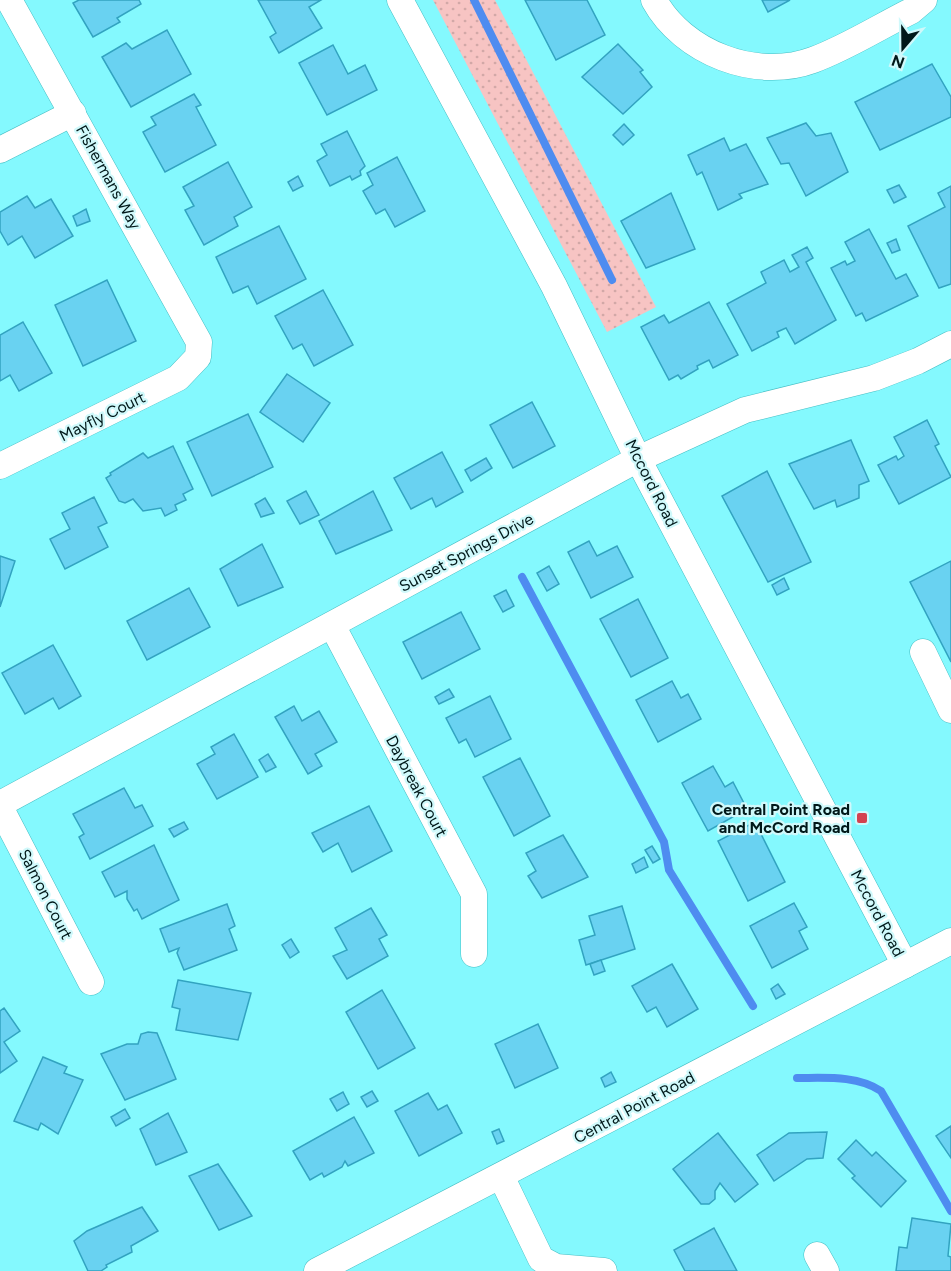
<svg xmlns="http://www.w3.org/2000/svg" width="951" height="1271" font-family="Figtree,sans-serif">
<defs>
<pattern id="green-dots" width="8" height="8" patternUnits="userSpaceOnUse" patternTransform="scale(1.5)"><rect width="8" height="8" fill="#f7c4c3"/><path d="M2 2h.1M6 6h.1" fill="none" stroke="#d2a8a7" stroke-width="1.8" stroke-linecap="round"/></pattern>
</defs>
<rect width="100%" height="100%" fill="#84f9fe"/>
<path fill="url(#green-dots)" d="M433,0H495L656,307L607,332Z"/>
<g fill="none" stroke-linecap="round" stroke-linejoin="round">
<g stroke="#4e8cf0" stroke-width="8">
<path d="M474,0L612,280"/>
<path d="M522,577L664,842L669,870L753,1006"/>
<path d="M797,1078C825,1078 857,1075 881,1091L951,1211"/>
</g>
</g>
<g fill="#69d2f1" stroke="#32a3c0" stroke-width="1.5">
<path d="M79,0H139L141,4L117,18L120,22L93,37L73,3Z"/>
<path d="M258,0H321L309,7L322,28L279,53L270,37L276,33Z"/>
<path d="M525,0H587L605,35L556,60Z"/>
<path d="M762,0H790L768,12Z"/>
<path d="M167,30L191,74L131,107L102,57L126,43L132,49Z"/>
<path d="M618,44L643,70L640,72L652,87L623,114L582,77Z"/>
<path d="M333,45L348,74L365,65L377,90L327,115L299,63Z"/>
<path d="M932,64L951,97V117L880,150L855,102Z"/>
<path d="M194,94L201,105L196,107L216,145L165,172L143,132L156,125L151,117Z"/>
<path d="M806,123L816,136L831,133L848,172L806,196L789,163L781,164L767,138Z"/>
<path d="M624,124L634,135L623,145L613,135Z"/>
<path d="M347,131L365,166L360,171L361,175L352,180L350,176L330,186L317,161L327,155L321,144Z"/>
<path d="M724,138L730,151L746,144L768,184L739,194L742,198L718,210L702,172L697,175L688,155Z"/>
<path d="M397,157L425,211L395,227L385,209L376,214L363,191L373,185L367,173Z"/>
<path d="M228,162L252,207L234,217L238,226L204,245L185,210L194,206L183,187Z"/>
<path d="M298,176L303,186L293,191L288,182Z"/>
<path d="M899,185L906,197L894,203L887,190Z"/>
<path d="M951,186V284L939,288L908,226L945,207L938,193Z"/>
<path d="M671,193L695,249L646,268L621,221Z"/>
<path d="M27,196L35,208L51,199L73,236L35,258L22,236L8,245L0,231V212Z"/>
<path d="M86,209L90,221L77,226L73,216Z"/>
<path d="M279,226L306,279L257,304L248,286L233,293L216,257Z"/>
<path d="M869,229L896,279L906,274L918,296L866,321L862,313L856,316L831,268L845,261L847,265L855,261L845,242Z"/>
<path d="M896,239L900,250L892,253L887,243Z"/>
<path d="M807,247L813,258L806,262L836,320L795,344L786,328L777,332L779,337L752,351L727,304L766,283L761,272L784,260L790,272L799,267L792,255Z"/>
<path d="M107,280L136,341L83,366L55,305Z"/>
<path d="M323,290L353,345L314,366L302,344L293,349L275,316Z"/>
<path d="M709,302L738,355L713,368L709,360L697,366L698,369L681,379L678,375L669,380L641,327L664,315L669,323Z"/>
<path d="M23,322L52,373L19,391L10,375L0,381V335Z"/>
<path d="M287,374L330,403L303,442L260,412Z"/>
<path d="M532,402L555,446L513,468L490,425Z"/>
<path d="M248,414L273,467L212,496L187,442Z"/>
<path d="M927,420L939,444L935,446L951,477L899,504L878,465L896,456L898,460L904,456L894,437Z"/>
<path d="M851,440L869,481L859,485V498L837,507L835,500L814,509L789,464Z"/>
<path d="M173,446L193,489L183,494L186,500L175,505L177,510L165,516L161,508L143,511L133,499L125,503L119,501L106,478L111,475L110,473L143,453L148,458Z"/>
<path d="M442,452L463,492L436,507L432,498L411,509L394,478Z"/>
<path d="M486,458L492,468L471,481L465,470Z"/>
<path d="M767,471L811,562L768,582L722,496Z"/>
<path d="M306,491L319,515L300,524L287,501Z"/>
<path d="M373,491L392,530L336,554L319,521Z"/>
<path d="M94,497L107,523L98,527L108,547L65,569L50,539L70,529L62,513Z"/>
<path d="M265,498L274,513L261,517L255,504Z"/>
<path d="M589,541L597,556L617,546L633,577L591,598L568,552Z"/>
<path d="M262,544L283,587L238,606L220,569Z"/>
<path d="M0,556L15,561L0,607Z"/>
<path d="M951,561V662L910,582Z"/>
<path d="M549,566L559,584L547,591L537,573Z"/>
<path d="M784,578L789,589L777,595L772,585Z"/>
<path d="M189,588L210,627L147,660L127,621Z"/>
<path d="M506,590L514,606L503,612L494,596Z"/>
<path d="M638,599L668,658L631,677L600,619Z"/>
<path d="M461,612L480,649L422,679L403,642Z"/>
<path d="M53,645L81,696L59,709L53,698L25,714L2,673Z"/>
<path d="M672,681L681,698L688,694L701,719L658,742L636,700Z"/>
<path d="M449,689L454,697L439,704L435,697Z"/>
<path d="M490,696L511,739L475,757L466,739L459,743L446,718Z"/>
<path d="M294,706L302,721L319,711L337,742L315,754L322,766L308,774L275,717Z"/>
<path d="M234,734L258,777L217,799L197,764L215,754L211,747Z"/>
<path d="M268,754L276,767L266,772L259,760Z"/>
<path d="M520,758L550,816L514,836L483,777Z"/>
<path d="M713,766L725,787L733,782L747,809L708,831L682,783Z"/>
<path d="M124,788L135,808L142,805L153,826L90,859L79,837L84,834L73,814Z"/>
<path d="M369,806L392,851L352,872L338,843L323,852L312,833Z"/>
<path d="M184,822L188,829L174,837L169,829Z"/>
<path d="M755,822L785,882L748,901L718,841Z"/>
<path d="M563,835L588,877L542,898L528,876L536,871L526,853Z"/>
<path d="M154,845L179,900L142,919L137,909L134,911L127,899V891L115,897L102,872Z"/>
<path d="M652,846L660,859L653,863L645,850Z"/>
<path d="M644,857L648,867L636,873L632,864Z"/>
<path d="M794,903L807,927L799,931L808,949L772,968L750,926Z"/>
<path d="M227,904L235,926L229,929L237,950L184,970L177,953L179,948L169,952L160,929Z"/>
<path d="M622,906L635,949L586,965L579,940L595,935L589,916Z"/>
<path d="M371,908L387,935L379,939L388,956L347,979L333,956L347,950L335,928Z"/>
<path d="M291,939L299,952L290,958L282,945Z"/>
<path d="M601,960L605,971L594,975L590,964Z"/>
<path d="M672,964L698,1009L667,1027L656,1007L647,1012L632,986Z"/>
<path d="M178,980L251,993L238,1040L176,1030L180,1009L172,1007Z"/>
<path d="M778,984L785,994L776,999L771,989Z"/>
<path d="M382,990L415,1048L378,1069L346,1012Z"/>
<path d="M4,1008L20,1031L4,1042L17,1061L0,1073V1011Z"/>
<path d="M538,1024L558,1068L515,1088L495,1044Z"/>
<path d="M148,1032L157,1033L176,1079L125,1100L101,1054L127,1044H138L141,1034Z"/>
<path d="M43,1057L67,1067L64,1073L83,1080L58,1134L41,1123L38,1130L14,1121Z"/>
<path d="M611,1072L616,1082L605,1087L601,1078Z"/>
<path d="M372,1091L378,1101L367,1107L361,1097Z"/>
<path d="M343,1092L349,1104L337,1111L330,1099Z"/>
<path d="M428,1093L438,1110L447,1105L462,1133L419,1156L395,1111Z"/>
<path d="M125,1109L130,1118L116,1126L111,1117Z"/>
<path d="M168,1113L187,1152L156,1165L140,1129Z"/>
<path d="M354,1117L374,1153L348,1166L345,1161L342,1167L324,1177L322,1173L310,1180L293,1151Z"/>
<path d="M951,1126V1158L936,1136Z"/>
<path d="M499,1129L504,1141L497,1144L492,1132Z"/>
<path d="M827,1132L823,1158L807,1159L774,1181L757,1155L789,1133Z"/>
<path d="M718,1133L758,1184L735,1202L720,1183L715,1191V1199L709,1204H701L673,1169Z"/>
<path d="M856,1140L872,1156L876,1152L906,1181L881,1207L852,1178L855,1176L838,1159Z"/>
<path d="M218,1164L252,1216L219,1230L189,1176Z"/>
<path d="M142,1207L158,1231L131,1246L132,1252L106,1265L107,1267L101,1271H88L74,1241L87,1231Z"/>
<path d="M912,1218L951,1224L948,1256L951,1257V1271H896L899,1247L907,1248Z"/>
<path d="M714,1228L737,1271H685L674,1250Z"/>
</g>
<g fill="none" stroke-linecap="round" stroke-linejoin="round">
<defs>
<g id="minor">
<path d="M400,0L554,286L638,459L905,965"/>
<path d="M654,0C683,53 756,81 813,60C846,48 879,27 911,11L924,0"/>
<path d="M0,150L73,113"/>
<path d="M0,466L178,378L198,357L199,342L9,0"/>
<path d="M332,625L474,894V954"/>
<path d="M923,652L951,710"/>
<path d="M0,804L638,459L745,410L874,378L918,361L951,344"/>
<path d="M0,807L91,982"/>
<path d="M501,1176L541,1259L556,1267L604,1271"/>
<path d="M817,1255L826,1271"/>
<path d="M317,1271L951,941"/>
</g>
</defs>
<use href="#minor" stroke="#44bec4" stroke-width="27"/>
<use href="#minor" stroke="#fff" stroke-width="26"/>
</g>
<rect fill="#d34250" stroke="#d0f9fb" stroke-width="2" x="856" y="812" width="12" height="12" rx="3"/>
<g text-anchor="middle" stroke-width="4.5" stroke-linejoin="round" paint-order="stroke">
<g font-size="16" fill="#001819" stroke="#d0f9fb">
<text transform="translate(109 177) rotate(61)" y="6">Fishermans Way</text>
<text transform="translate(102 416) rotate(-26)" y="6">Mayfly Court</text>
<text transform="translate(652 483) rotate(63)" y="6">Mccord Road</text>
<text transform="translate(466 552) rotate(-28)" y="6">Sunset Springs Drive</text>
<text transform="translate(417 786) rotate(62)" y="6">Daybreak Court</text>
<text transform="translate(46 894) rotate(63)" y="6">Salmon Court</text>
<text transform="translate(878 913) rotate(62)" y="6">Mccord Road</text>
<text transform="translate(634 1107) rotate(-28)" y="6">Central Point Road</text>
</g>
<g font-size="16" font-weight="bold" fill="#001819" stroke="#d0f9fb" text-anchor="end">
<text x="850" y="815">Central Point Road<tspan x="850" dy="18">and McCord Road</tspan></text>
</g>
</g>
<g transform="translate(903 48) rotate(200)" stroke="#d0f9fb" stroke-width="4.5" paint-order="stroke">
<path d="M0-4.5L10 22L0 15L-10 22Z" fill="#001819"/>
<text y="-9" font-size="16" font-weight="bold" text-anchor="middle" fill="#001819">N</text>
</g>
</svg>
